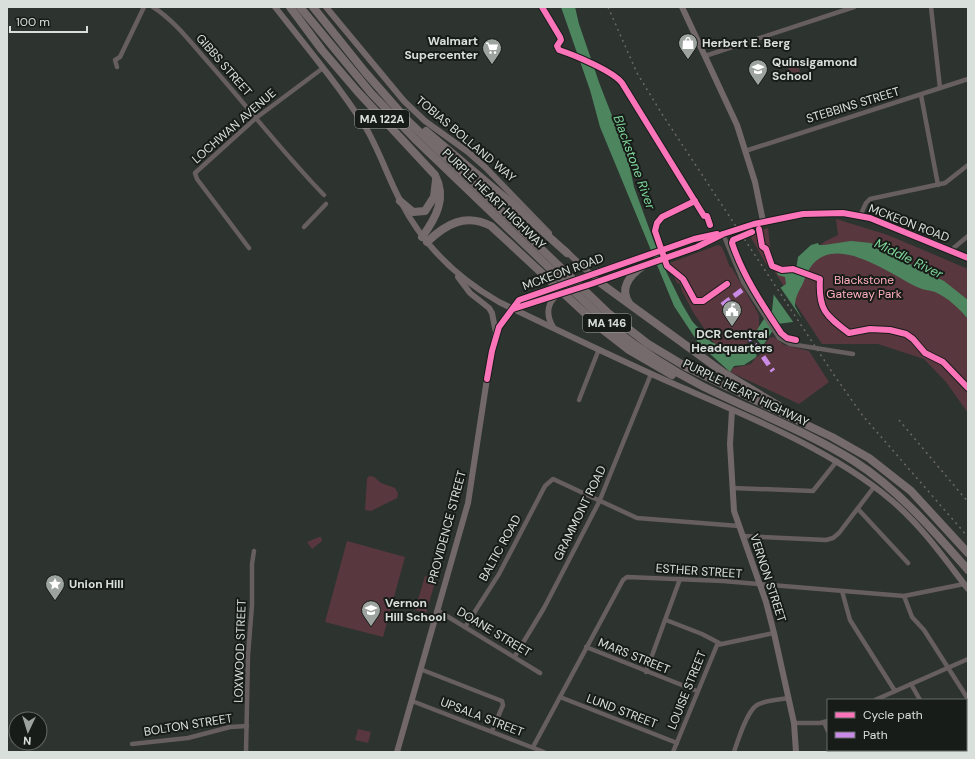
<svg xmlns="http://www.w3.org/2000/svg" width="975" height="759" font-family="'DM Sans',sans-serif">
<rect width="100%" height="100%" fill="#2d332f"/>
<g fill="#58383e">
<path d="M797,63L802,78L790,82L788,67Z"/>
<path d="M836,219L888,235L968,269V413L946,382L924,359L878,344H822L774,271L766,264L749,234L768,228L772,262L775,265L797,266L824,242L838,235Z"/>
<path d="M718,245L722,247L730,267L732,268L759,315V328L744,348L735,350L714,343L693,312L682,291L680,284L677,283L673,275L664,265Z"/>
<path d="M774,337L784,345L809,351L829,382L799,404L730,372L733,368L751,364L769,338Z"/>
<path d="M369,476L374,477L381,483L395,488L398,493L397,498L371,511L365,510L367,479Z"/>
<path d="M319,537H321L322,541L312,549L307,542Z"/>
<path d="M347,541L405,557L383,637L325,622Z"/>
<path d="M425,576L436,579L426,613L415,610Z"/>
<path d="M358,729L371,732L368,743L355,740Z"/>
</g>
<path fill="#4d855e" d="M561,7H575L579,24L600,85L618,131L630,168L634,187L653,239L664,267L682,304L692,321L711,342L732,350L745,349L767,314L772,311L774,292L786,284L785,277L778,275L777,272L796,270L798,257L811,245L818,243L819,245H824L851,241L871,243L912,265L944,281L968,300V319C960,309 947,297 935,292C929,290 923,290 917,287C886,272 825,225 805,278C802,288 795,294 795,306L801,317L793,322L777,324L755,358L744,365L734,366L730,372L699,344L674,306L600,127L590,90Z"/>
<g fill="#2d332f">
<path d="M780,287L802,319L794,323L772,292Z"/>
<path d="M753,334L764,349L758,357L747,342Z"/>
</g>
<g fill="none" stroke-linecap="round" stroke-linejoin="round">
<g stroke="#665e5f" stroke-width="4.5">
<path d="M153,7C175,21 191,43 208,62C247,106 283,153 324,195"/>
<path d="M931,7L940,88"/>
<path d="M705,56L854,7"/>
<path d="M117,67L115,60L120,57L144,7"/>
<path d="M921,95L938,185"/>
<path d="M745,151L968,79"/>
<path d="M860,216L866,203L870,199L945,183L968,165"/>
<path d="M304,227L326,204"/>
<path d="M723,234L743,282L779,338L790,344L853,354"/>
<path d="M249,248L197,179L195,173L256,118L323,68"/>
<path d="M950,251L968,236"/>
<path d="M579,400L599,349"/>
<path d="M732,488L813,491L837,461"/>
<path d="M858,509L908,563"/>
<path d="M743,536L826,540L833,538L839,533L874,487"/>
<path d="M842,591L850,620L895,691"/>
<path d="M904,596L912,617L924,630L968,699"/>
<path d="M437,610L540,673"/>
<path d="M666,620L702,634L721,644"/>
<path d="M465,627L499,574L545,486L553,479L637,518L739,526"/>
<path d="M586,647L697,691"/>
<path d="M515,656L544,608L599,502L651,374"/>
<path d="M420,669L502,701L503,705L492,731"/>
<path d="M646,672L680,579"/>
<path d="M911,684L920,700"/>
<path d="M560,697L677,743"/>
<path d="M875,700L968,659"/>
<path d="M412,701L544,752"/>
<path d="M824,722L828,731"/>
<path d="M794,723H820L828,721"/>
<path d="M132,744L188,738L230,727L247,726"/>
<path d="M533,747L623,580L627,577L723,581L904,596L964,584"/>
<path d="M838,750L839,752"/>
<path d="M890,750L891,752"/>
<path d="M246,752L248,655L252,605V564L254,551"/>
<path d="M673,752L717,645L774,633"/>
<path d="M734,752C738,740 747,711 757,705C765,700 779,700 788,698"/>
</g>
<g stroke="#726869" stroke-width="6">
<path d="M275,7C306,46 339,86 366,128C380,152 388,178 401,202C423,245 457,278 499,302C557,330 615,358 674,384C745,415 832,450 891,500C921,525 944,558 968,589"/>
<path d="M326,7L404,101L425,121L468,152L486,168L549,233"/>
<path d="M682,7L737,125L755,182L763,221"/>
<path d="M565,250L599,282"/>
<path d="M458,277L470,293L489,308L492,313L496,333"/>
<path d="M570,281L694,239L723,234"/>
<path d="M513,309L591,284L697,247L723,234L754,224L803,214L843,213L870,218L968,258"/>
<path d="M553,327C547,317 546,306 555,297"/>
<path d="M732,410L730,444L734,511L766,602L774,633L794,723L796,752"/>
<path d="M397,752L468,503L490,359L496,333L504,319L519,300L558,285"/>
</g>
<g stroke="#766b6c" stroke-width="8">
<path d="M290,7L322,50L357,91L435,175C447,198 436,218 422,237"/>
<path d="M300,7L371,93L415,139L610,326C639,349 669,369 702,386C752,411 806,431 854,461C899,490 933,530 968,570"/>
<path d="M313,7L365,72L407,120L608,313L648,344L688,368L832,437L869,458L911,491L968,553"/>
<path d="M426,131L510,202L567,253"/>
<path d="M400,201L413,212L425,211L434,197L436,180"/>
<path d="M427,242C446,224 465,213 491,226L602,329L629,350L672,375"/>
<path d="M599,282L724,373L779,406"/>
<path d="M629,303C619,288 630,275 643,266"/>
</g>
<g stroke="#6d6969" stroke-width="1.5" stroke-dasharray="2 4" stroke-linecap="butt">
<path d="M608,7L637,73L662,114L834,375L863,416L968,537"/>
<path d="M899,420L968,502"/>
</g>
<g stroke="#ca8be6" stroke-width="5" stroke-dasharray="10 5" stroke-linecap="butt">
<path d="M722,305L746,287"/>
<path d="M746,332L773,371"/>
</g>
<defs>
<g id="cycleway">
<path d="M542,7L560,37L561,40L557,46L559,50C574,55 613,71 622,83L704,216H707L710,225"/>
<path d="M695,201L662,217L657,223L655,231L667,266L683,279L695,301H703L727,284"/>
<path d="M759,229L762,246L766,249L772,266L782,270L793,269L820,279C818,309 825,315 849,333L870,329L890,330L906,334L913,339L925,353L943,362L968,388"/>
<path d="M752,232L733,240L732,243C743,276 762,304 781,333L787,338L796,340"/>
<path d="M513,309L591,284L697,247L723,234L754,224L803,214L843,213L870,218L968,258"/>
<path d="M487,379L492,351L499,327L519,300L694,239L717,234"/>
</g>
</defs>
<use href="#cycleway" stroke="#171c18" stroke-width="8"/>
<use href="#cycleway" stroke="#fb73b8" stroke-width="6"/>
</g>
<defs>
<symbol id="shop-pin" viewBox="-11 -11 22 30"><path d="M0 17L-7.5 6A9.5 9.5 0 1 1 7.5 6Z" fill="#9da39f" stroke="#171c18"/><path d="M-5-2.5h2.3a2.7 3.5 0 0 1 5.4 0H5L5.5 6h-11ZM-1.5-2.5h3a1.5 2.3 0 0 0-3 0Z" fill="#fff"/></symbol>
<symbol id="supermarket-pin" viewBox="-11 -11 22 30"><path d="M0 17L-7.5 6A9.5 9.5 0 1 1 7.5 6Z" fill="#9da39f" stroke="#171c18"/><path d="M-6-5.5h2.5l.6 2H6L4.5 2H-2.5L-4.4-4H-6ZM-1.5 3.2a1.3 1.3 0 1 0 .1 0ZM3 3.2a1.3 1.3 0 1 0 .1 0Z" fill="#fff"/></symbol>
<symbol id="school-pin" viewBox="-11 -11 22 30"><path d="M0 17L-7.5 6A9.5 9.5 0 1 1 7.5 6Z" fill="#9da39f" stroke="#171c18"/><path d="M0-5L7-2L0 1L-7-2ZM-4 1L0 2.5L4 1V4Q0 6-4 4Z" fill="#fff"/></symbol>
<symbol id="civic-pin" viewBox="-11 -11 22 30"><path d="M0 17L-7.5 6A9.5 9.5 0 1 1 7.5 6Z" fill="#9da39f" stroke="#171c18"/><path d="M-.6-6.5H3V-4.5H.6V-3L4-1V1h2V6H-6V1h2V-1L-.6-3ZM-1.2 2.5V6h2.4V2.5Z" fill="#fff"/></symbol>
<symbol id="sight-pin" viewBox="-11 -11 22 30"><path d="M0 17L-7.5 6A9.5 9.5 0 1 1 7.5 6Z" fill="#9da39f" stroke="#171c18"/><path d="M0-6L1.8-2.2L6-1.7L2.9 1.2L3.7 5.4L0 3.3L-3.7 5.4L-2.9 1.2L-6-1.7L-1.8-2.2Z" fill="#fff"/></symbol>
</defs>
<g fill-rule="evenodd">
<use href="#shop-pin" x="677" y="32" width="22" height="30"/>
<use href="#supermarket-pin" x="481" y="37" width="22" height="30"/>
<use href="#school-pin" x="747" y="58" width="22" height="30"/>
<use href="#civic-pin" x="721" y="299" width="22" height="30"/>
<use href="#sight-pin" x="44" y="573" width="22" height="30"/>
<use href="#school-pin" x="360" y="599" width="22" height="30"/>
</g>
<g text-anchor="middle" stroke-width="4" stroke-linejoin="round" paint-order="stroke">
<g fill="#171c18" stroke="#9fa5a0" stroke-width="1">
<rect x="355" y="110" width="54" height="18" rx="3"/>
<rect x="583" y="314" width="48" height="18" rx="3"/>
</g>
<g font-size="11" font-weight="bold" fill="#d9e0db">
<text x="382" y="123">MA 122A</text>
<text x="607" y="327">MA 146</text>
</g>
<g font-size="12" font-weight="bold" fill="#d9e0db" stroke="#171c18" text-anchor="start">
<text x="478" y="45" text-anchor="end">Walmart<tspan x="478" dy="14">Supercenter</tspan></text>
<text x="702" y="47">Herbert E. Berg</text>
<text x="772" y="66">Quinsigamond<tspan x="772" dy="14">School</tspan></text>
<text x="732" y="338" text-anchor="middle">DCR Central<tspan x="732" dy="14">Headquarters</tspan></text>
<text x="69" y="588">Union Hill</text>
<text x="385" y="607">Vernon<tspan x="385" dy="14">Hill School</tspan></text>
</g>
<g font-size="12" fill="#d9e0db" stroke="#171c18">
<text transform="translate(224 65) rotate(49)" y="4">GIBBS STREET</text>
<text transform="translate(853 105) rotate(-17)" y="4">STEBBINS STREET</text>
<text transform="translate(234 126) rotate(-41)" y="4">LOCHWAN AVENUE</text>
<text transform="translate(466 139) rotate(40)" y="4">TOBIAS BOLLAND WAY</text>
<text transform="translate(494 199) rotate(44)" y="4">PURPLE HEART HIGHWAY</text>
<text transform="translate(909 223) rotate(21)" y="4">MCKEON ROAD</text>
<text transform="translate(563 272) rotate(-20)" y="4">MCKEON ROAD</text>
<text transform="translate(746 393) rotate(26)" y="4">PURPLE HEART HIGHWAY</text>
<text transform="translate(580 513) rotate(-64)" y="4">GRAMMONT ROAD</text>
<text transform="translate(447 527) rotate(-75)" y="4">PROVIDENCE STREET</text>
<text transform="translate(500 548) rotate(-61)" y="4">BALTIC ROAD</text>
<text transform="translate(699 571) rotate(4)" y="4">ESTHER STREET</text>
<text transform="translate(768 578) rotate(72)" y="4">VERNON STREET</text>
<text transform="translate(494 632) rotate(31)" y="4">DOANE STREET</text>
<text transform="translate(240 651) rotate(-88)" y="4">LOXWOOD STREET</text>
<text transform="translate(634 656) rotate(22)" y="4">MARS STREET</text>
<text transform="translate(687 690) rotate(-68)" y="4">LOUISE STREET</text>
<text transform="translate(622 711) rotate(21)" y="4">LUND STREET</text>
<text transform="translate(482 717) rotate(21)" y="4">UPSALA STREET</text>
<text transform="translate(188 725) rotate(-9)" y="4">BOLTON STREET</text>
</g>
<g font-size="12" fill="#fcacba" stroke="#171c18">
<text x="864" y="284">Blackstone<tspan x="864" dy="14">Gateway Park</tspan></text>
</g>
<g font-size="13" font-style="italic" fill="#7fd69a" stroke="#171c18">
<text transform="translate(635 162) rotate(70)" y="5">Blackstone River</text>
<text transform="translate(909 258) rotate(26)" y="5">Middle River</text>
</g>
</g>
<rect width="975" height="759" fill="none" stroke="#d9e0db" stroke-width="16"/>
<rect x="827" y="699" width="140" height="52" fill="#171c18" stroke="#656a66"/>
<rect x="835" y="712" width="20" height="6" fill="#fb73b8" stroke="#656a66"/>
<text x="863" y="719" font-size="12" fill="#d9e0db">Cycle path</text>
<rect x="835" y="732" width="20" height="6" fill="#ca8be6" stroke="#656a66"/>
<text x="863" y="739" font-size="12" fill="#d9e0db">Path</text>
<g transform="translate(28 731) rotate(184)"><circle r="19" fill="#171c18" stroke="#656a66"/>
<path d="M0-3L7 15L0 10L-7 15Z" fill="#9da39f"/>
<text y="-6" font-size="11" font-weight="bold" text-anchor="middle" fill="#d9e0db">N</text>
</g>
<path d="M10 26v6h77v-6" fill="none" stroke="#d9e0db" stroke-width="2"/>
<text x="16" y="26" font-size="12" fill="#d9e0db" stroke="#171c18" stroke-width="3" paint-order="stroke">100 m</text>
</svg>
